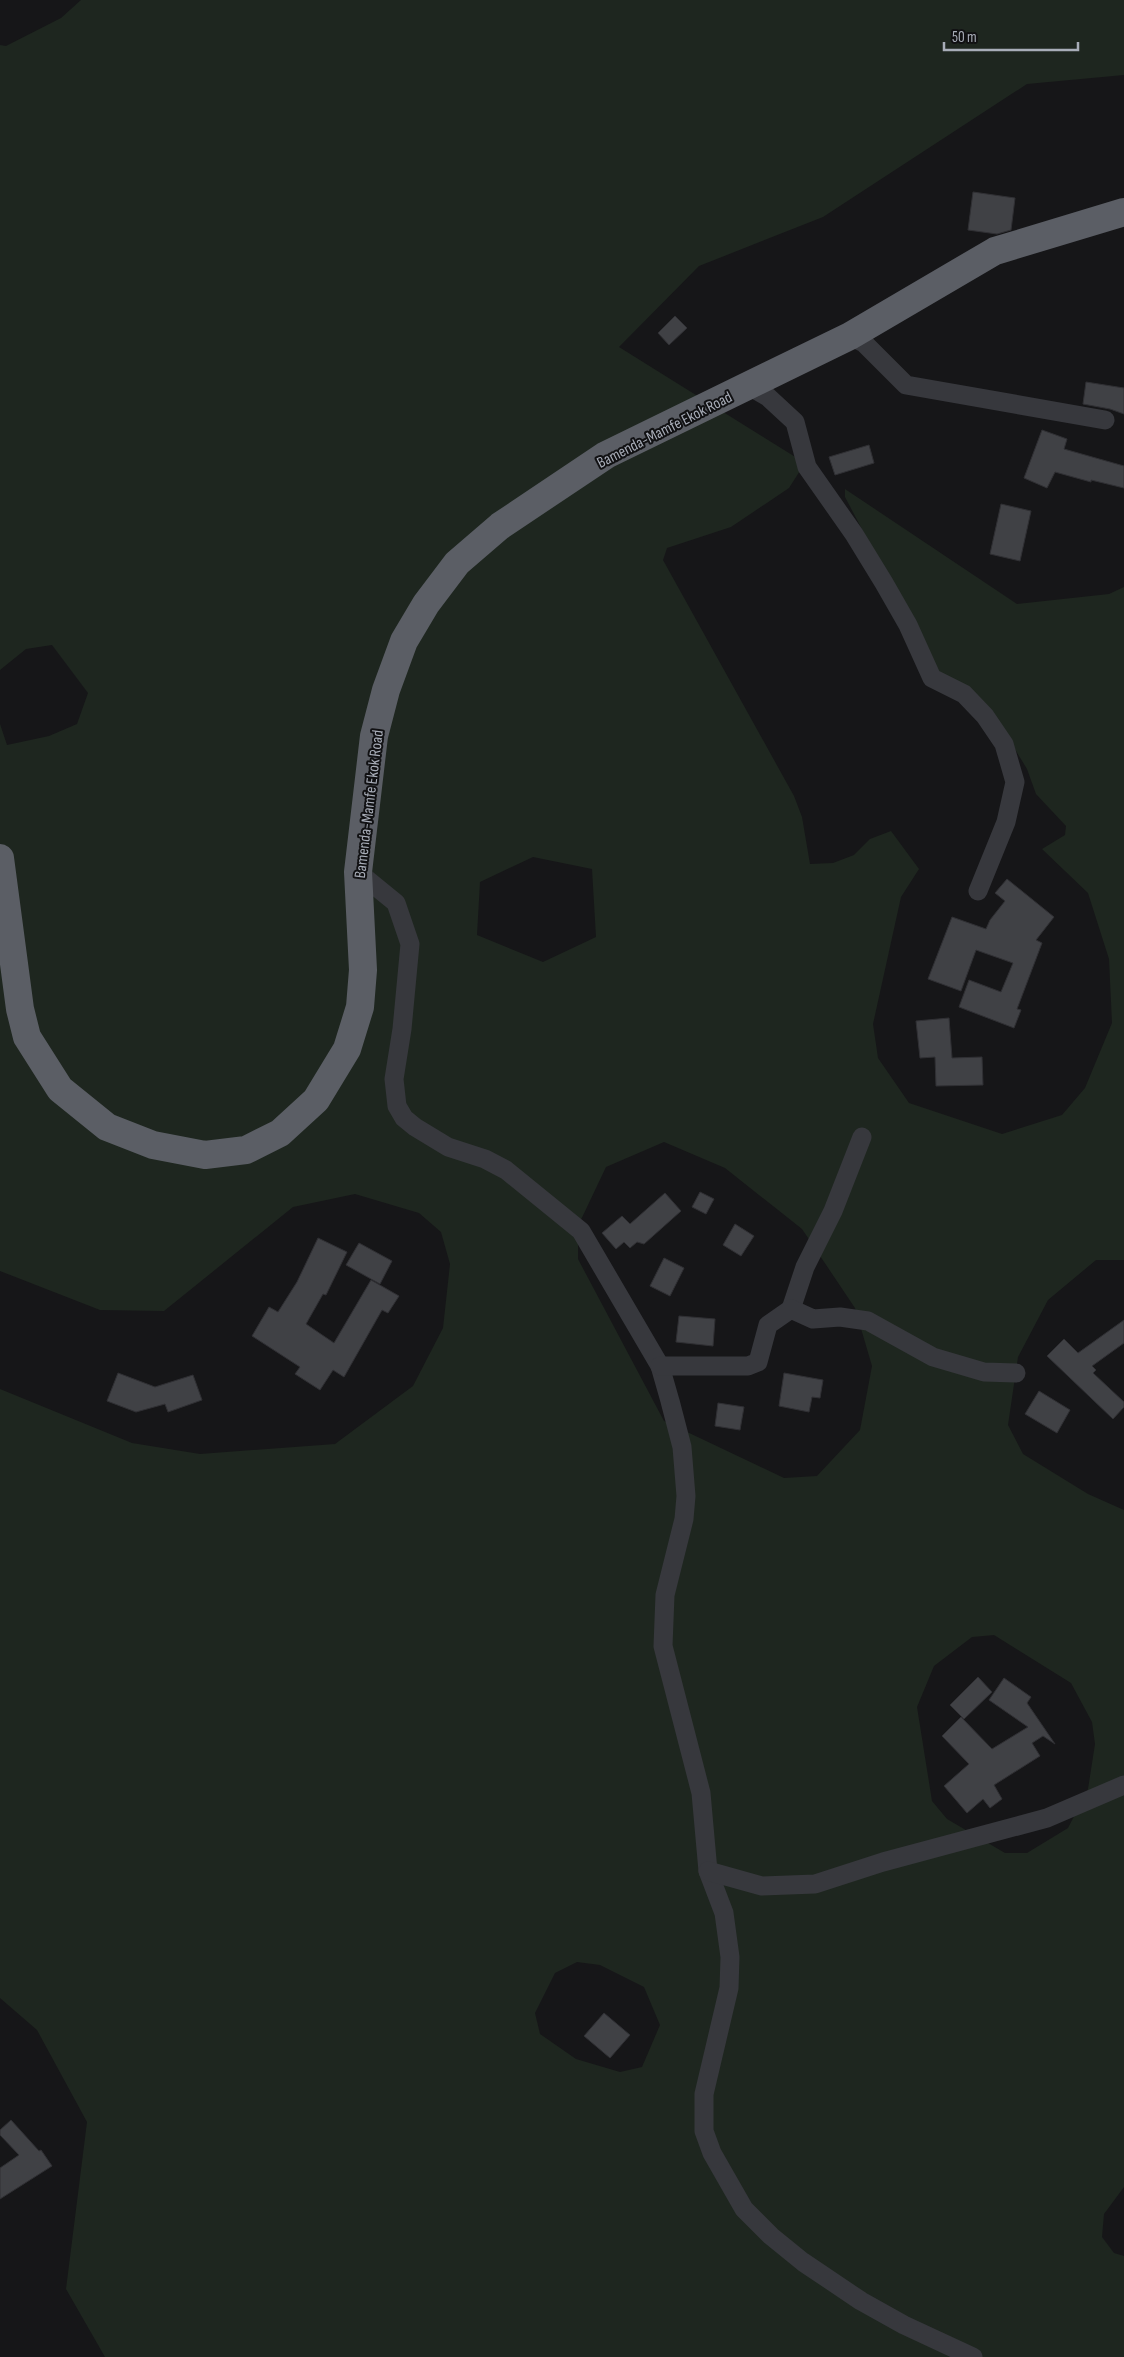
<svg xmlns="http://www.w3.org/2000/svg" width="1124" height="2357" font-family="'Sofia Sans Condensed',sans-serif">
<rect width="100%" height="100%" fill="#161618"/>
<path fill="#1e261f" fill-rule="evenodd" d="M81,0H1124V75L1027,84L823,217L699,266L619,347L805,463L789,488L731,527L667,548L663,560L794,796L802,817L810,864L833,863L854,855L870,839L891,831L919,869L901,897L873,1024L878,1058L909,1103L1002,1134L1062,1115L1085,1088L1112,1023L1109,959L1088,893L1042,849L1065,835L1066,826L1036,794L1027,769L1010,741L940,677L845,497V489L1017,604L1109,594L1124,587V1260H1096L1048,1300L1018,1357L1008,1425L1023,1454L1088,1494L1124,1510V2187L1104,2214L1102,2237L1114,2253L1124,2256V2357H105L66,2289L87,2122L37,2030L0,1998V1389L132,1443L200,1454L335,1444L413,1386L443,1328L450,1264L441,1232L419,1213L355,1194L293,1207L164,1311L100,1310L0,1271V724L7,745L49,736L77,724L88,693L52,645L26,649L0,670V45L6,46L61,18ZM533,857L592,869L596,937L543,962L477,935L480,882ZM664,1142L725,1168L802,1229L855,1308L872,1366L860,1430L817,1476L784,1478L664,1421L578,1259V1226L606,1167ZM994,1635L1071,1683L1092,1722L1095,1744L1088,1789L1068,1828L1027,1853H1005L947,1819L932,1801L917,1707L934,1666L972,1637ZM577,1962L600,1965L644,1987L660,2025L642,2067L620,2072L576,2059L540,2034L535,2013L555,1973Z"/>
<g fill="#404145" stroke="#303034">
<path d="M973,192L1015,198L1011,230L997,234L968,230Z"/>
<path d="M675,316L687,328L669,345L658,333Z"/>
<path d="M1086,382L1124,388V414L1110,409L1083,404Z"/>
<path d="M1042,430L1067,439L1064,449L1124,466V488L1091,480V482L1055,472L1047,488L1024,478Z"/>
<path d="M869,445L874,463L835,475L829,457Z"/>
<path d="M1001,504L1031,511L1020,561L990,554Z"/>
<path d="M1007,879L1054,917L1036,940L1042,943L1017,1009L1021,1010L1014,1028L959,1007L969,980L1001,992L1013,963L976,950L961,991L928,979L952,917L986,929L990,920L1005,901L995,893Z"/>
<path d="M949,1018L952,1058L982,1057L983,1085L936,1086L935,1057L920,1058L916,1021Z"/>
<path d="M700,1192L714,1199L706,1214L692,1207Z"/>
<path d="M665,1193L681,1211L644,1244L637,1242L630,1248L624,1242L616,1249L602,1233L622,1216L630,1224Z"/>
<path d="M735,1224L754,1236L741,1256L723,1245Z"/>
<path d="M318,1238L347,1252L326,1295L323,1294L306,1324L334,1343L371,1280L399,1296L388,1313L382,1310L344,1377L333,1370L320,1390L295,1374L300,1367L252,1336L269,1307L278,1312L297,1282Z"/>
<path d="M359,1243L392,1261L380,1284L346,1265Z"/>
<path d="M664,1258L684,1268L670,1296L650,1286Z"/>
<path d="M679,1316L715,1319L713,1346L676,1342Z"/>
<path d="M1124,1320V1343L1092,1366L1096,1370L1093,1373L1124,1402V1407L1113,1419L1047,1356L1064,1339L1078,1353Z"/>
<path d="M118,1373L155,1387L193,1375L202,1400L168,1412L165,1404L136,1412L107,1401Z"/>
<path d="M784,1373L823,1380L820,1398L812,1397L809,1412L779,1406Z"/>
<path d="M1039,1391L1070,1410L1057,1433L1025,1414Z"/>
<path d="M718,1403L744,1407L740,1430L715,1426Z"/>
<path d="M978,1677L992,1692L964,1719L950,1705Z"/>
<path d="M1004,1678L1031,1697L1027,1703L1055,1744L1043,1736L1032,1743L1040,1756L994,1785L1002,1799L990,1808L983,1799L967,1813L944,1786L969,1764L942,1736L961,1717L992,1749L1028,1727L989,1700Z"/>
<path d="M604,2013L630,2035L610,2058L584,2036Z"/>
<path d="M11,2120L39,2151L41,2150L52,2166L0,2199V2168L19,2155L0,2135V2130Z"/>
</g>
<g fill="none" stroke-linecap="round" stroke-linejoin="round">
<g stroke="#37383d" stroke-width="19">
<path d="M850,336L864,343L906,385L1105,420"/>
<path d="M749,386L768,397L795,422L807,467L854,534L884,583L908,625L932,678L964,694L985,716L1004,744L1015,782L1006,822L978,891"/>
<path d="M358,872L396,903L410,944L402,1029L394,1079L397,1106L404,1118L415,1127L448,1147L485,1159L506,1170L581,1231L660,1366L670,1401L682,1447L686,1496L684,1519L665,1595L663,1646L701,1793L708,1871L724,1913L730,1957L729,1988L704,2094V2131L712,2153L744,2209L771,2236L803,2262L861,2301L904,2325L973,2357"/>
<path d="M791,1309L805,1267L833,1211L862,1137"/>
<path d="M660,1366H748L758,1362L768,1325L791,1309L813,1319L840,1317L868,1321L933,1357L984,1372L1016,1373"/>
<path d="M708,1871L762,1886L815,1884L883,1862L1047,1818L1124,1785"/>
</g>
<path stroke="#5b5e65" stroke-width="28" d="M0,858L20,1009L27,1037L60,1089L107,1127L153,1145L205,1155L246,1150L280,1133L316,1100L347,1049L360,1007L363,970L358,872L374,736L386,690L404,641L426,604L457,563L500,526L606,455L850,336L995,251L1124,212"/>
</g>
<g text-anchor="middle" stroke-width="4" stroke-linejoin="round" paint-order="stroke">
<g font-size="16" fill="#a8adb8" stroke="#111113">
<text transform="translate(664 429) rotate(-27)" y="6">Bamenda-Mamfe Ekok Road</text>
<text transform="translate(368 804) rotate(-83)" y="6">Bamenda-Mamfe Ekok Road</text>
</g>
</g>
<path d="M944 42v8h134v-8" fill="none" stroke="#a8adb8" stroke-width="2.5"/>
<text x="952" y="42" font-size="15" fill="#a8adb8" stroke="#111113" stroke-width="4" paint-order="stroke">50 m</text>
</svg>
